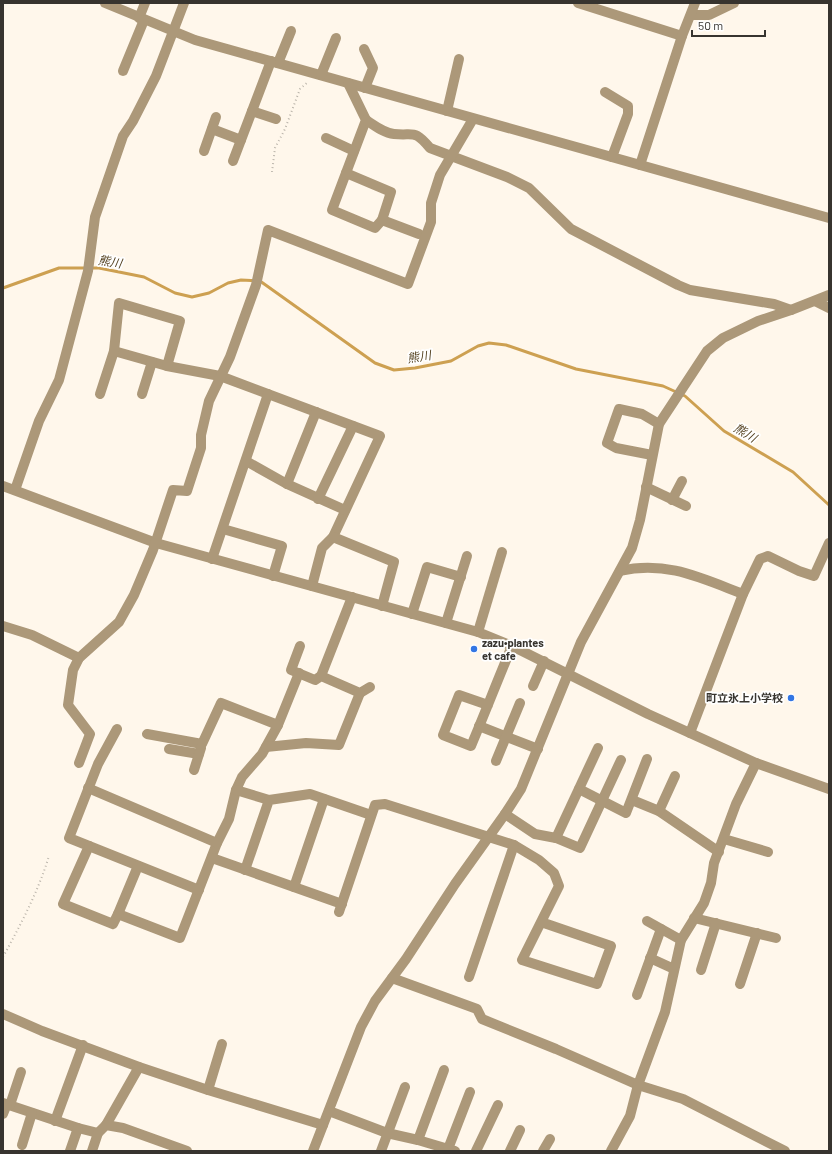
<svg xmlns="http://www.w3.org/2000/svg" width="832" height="1154" font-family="Barlow,'Noto Sans JP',sans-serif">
<rect width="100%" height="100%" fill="#fff7eb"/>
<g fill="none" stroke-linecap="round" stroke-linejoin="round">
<path stroke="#cda051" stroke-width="3" d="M3,288L59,268H99L144,277L175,293L192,297L209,293L228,283L241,280L260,281L375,363L394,370L415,368L451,361L478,346L489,343L506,345L576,369L663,386L685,396L724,431L793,472L829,505"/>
<g stroke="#bbb5ab" stroke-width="2" stroke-dasharray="1 3" stroke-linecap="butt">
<path d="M272,172L275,148L285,129L300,89L308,82"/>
<path d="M3,957C21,924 38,892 49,856"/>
</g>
<g stroke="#ac9879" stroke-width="10">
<path d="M105,3L195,40L829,218"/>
<path d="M578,3L682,36"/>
<path d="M691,15H709L734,3"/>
<path d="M139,18L145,3"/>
<path d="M364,49L373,68L365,88"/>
<path d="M278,63L291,31"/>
<path d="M123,71L144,20"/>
<path d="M321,75L336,38"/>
<path d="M348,83L366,120L332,210L375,228L382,220L419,234"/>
<path d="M605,92L628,106V114L612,157"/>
<path d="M252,111L276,119"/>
<path d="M447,111L459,59"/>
<path d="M366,120C375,126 384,133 394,134C415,136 414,129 430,148L507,177L529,188L571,229L678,285L690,290L774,304L791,310"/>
<path d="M212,129L241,140"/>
<path d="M326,138L354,151"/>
<path d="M204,151L216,117"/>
<path d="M233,161L271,61"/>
<path d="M640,165L682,36L695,3"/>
<path d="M346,173L391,192L382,220"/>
<path d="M815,301L829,308"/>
<path d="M114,351L167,366L220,376L380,436L333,537L322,548L312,586"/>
<path d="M100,394L114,351L119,303L180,321L167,366"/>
<path d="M142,394L152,362"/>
<path d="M652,455L616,448L607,443L619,409L642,414L659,424"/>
<path d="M246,461L287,484L345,510"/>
<path d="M287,484L316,412"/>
<path d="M3,486L156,543L478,632L512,646L648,714L756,763L829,789"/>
<path d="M646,487L686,506"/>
<path d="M15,490L39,421L59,380L88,271L95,217L123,136L133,121L156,76L184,3"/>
<path d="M318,499L353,426"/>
<path d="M672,500L682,481"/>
<path d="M223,529L282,546L273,576"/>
<path d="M333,537L394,562L382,606"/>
<path d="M212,559L268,394"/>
<path d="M620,571C665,560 701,578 743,594"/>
<path d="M412,614L427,567L461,577"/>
<path d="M446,623L467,556"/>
<path d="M3,626L32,635L79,658"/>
<path d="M478,632L502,552"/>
<path d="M300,646L291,670L315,680L321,676L360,693L370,687"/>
<path d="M321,676L352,597"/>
<path d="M533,686L544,661"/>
<path d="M488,705L459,695L443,735L471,746C485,713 498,679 512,646"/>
<path d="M479,726L538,749"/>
<path d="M117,729L98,764L69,838L89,846L63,904L113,924L118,914L180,938L217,843L229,819L236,790L242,777L262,754L278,725L299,673"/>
<path d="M690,733L743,594L760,559L768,556L799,571L814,576L829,543"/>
<path d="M147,734L202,744L221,703L278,725"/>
<path d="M266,747L306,743L339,745L360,693"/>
<path d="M169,749L199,754"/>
<path d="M496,761L520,703"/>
<path d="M79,763L90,734L68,705L73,670L79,658L119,622L134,595L153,550L173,490L187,491L201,448V435L209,401L230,357L256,285L268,230L408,284L431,222V203L440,175L473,119"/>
<path d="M194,770L201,748"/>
<path d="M88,788L217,843"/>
<path d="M579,789L626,813L647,759"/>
<path d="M236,790L269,800"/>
<path d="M632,800L659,811L719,852"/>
<path d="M659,811L675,776"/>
<path d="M505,814L535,834L556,838L580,848L621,760"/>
<path d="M556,838L598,748"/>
<path d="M724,839L768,852"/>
<path d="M89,846L199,890"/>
<path d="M212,858L342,904"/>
<path d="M245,870L269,800L310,794L371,815"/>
<path d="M294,887L324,799"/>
<path d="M339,912L375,805L385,804L514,845L539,860L554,873L559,886L522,960L597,984L611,946L541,922"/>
<path d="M118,914L138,866"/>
<path d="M694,918L776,938"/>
<path d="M647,921L681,940"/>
<path d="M650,958L674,969"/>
<path d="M701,970L716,923"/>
<path d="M469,977L514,845"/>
<path d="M392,978L477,1009L482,1019L556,1049L638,1085L683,1099L785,1151"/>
<path d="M740,984L757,933"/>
<path d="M637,995L661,929"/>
<path d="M3,1014L42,1031L139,1067L208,1090L323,1125"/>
<path d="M208,1090L222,1044"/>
<path d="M3,1103L78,1128L98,1133"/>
<path d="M10,1105L21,1072"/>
<path d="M329,1111L387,1133L418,1140L455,1151"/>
<path d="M3,1114L7,1104"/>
<path d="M55,1121L83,1045"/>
<path d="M106,1125L139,1067"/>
<path d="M418,1140L444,1070"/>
<path d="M22,1145L32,1113"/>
<path d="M448,1149L470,1092"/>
<path d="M70,1151L78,1128"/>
<path d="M92,1151L98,1133L106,1125L123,1128L187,1151"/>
<path d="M313,1151L361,1027L375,1001L406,959L455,884L505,814L521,789L581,642L632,548L640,520L659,424L707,351L723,338L758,321L791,310L829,295"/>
<path d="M381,1151L405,1087"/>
<path d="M476,1151L498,1105"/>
<path d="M510,1151L520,1130"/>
<path d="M543,1151L550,1139"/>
<path d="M611,1151L630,1116L638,1085L665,1012L681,940L704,903L711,883L714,863L736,804L756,763"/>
</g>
</g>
<g fill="#3376e4" stroke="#fff" stroke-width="1.5">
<circle cx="474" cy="649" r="4"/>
<circle cx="791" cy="698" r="4"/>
</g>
<g text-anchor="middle" stroke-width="3.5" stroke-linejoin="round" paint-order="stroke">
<g font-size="11" font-weight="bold" fill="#37342f" stroke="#fff" text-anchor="start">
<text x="482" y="647">zazu•plantes<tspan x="482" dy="13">et cafe</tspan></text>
<text x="783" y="702" text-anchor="end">町立氷上小学校</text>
</g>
<g font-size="12" font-style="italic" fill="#513e1c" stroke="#fff">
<text transform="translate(110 262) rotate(9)" y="4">熊川</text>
<text transform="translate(419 357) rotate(-9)" y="4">熊川</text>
<text transform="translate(745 433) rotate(31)" y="4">熊川</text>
</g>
</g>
<rect width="832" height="1154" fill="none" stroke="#37342f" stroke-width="8"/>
<path d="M692 30v6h73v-6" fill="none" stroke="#37342f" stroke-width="2"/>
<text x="698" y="30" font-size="12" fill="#37342f" stroke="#ffffff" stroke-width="3" paint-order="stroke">50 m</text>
</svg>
